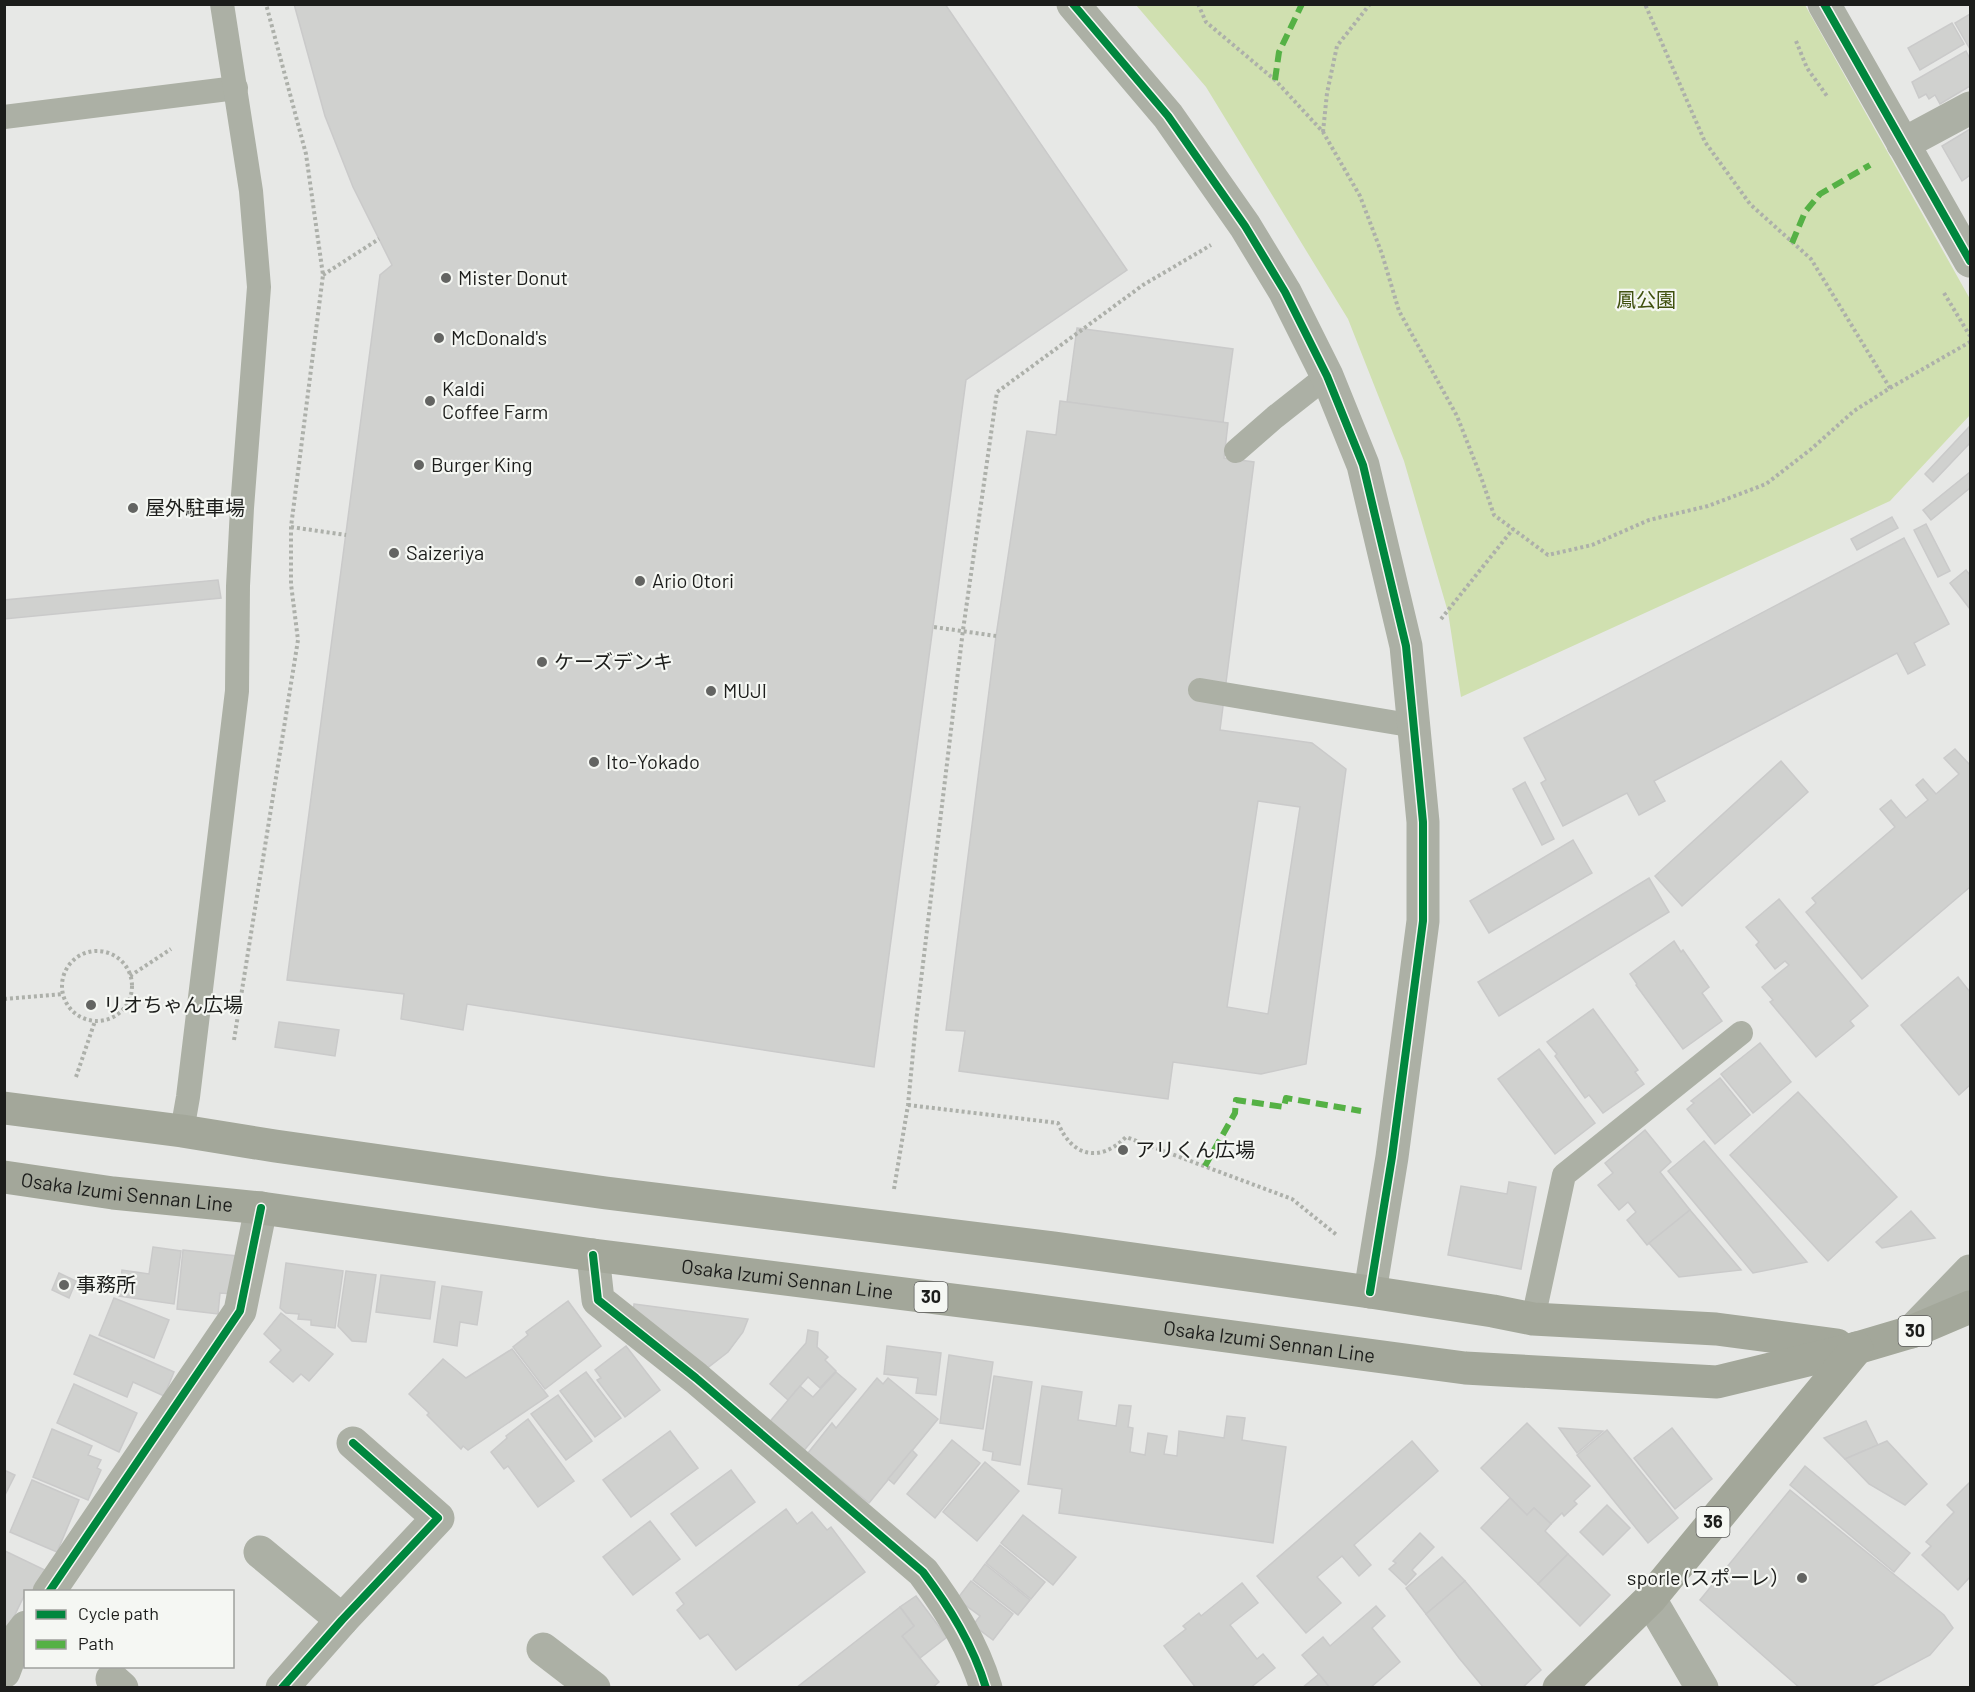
<svg xmlns="http://www.w3.org/2000/svg" width="1975" height="1692" font-family="Barlow,'Noto Sans JP',sans-serif">
<rect width="100%" height="100%" fill="#e7e8e6"/>
<path fill="#d0e0b0" d="M1136,5H1805L1970,299V415L1890,501L1461,697L1448,612L1404,461L1348,319L1206,87Z"/>
<g fill="#d0d1cf" stroke="#cacaca" stroke-width="1.5" fill-rule="evenodd">
<path d="M294,4H945L1127,270L966,380L874,1067L467,1004L463,1030L401,1019L404,994L287,980L380,275L392,265L353,187L325,116Z"/>
<path d="M1970,14V49L1955,23Z"/>
<path d="M1952,23L1964,44L1920,70L1908,48Z"/>
<path d="M1966,51L1970,59V86L1940,104L1935,95L1929,99L1926,94L1919,98L1912,82Z"/>
<path d="M1970,129V175L1962,181L1942,146Z"/>
<path d="M1077,328L1233,349L1223,423L1067,402Z"/>
<path d="M1060,401L1228,423L1224,458L1254,462L1220,730L1312,743L1346,769L1306,1064L1261,1074L1173,1062L1168,1099L959,1071L965,1031L946,1030L996,636L1027,431L1056,435ZM1258,801L1300,807L1268,1014L1227,1007Z"/>
<path d="M1970,426V443L1933,482L1925,474Z"/>
<path d="M1970,472V488L1931,520L1923,510Z"/>
<path d="M1892,517L1898,528L1857,550L1851,539Z"/>
<path d="M1926,524L1950,571L1938,577L1914,530Z"/>
<path d="M1904,538L1949,624L1914,643L1925,665L1908,674L1897,653L1654,781L1665,801L1639,815L1627,793L1563,826L1541,783L1546,780L1524,738Z"/>
<path d="M1966,570L1970,575V609L1950,583Z"/>
<path d="M218,580L221,598L4,619V600Z"/>
<path d="M1955,749L1970,765V887L1862,979L1806,912L1816,903L1812,898L1895,827L1880,809L1891,800L1906,818L1928,800L1916,785L1923,779L1936,794L1959,774L1944,758Z"/>
<path d="M1781,761L1808,792L1682,906L1655,876Z"/>
<path d="M1525,782L1554,839L1542,845L1513,789Z"/>
<path d="M1573,840L1592,873L1489,933L1470,901Z"/>
<path d="M1649,878L1669,912L1499,1016L1478,982Z"/>
<path d="M1779,899L1868,1006L1850,1021L1854,1026L1816,1057L1770,1002L1773,1000L1762,987L1789,965L1785,961L1775,969L1756,945L1759,942L1746,927Z"/>
<path d="M1674,941L1681,952L1683,950L1709,987L1702,993L1722,1021L1683,1049L1636,985L1637,984L1630,974Z"/>
<path d="M1958,977L1970,992V1085L1959,1095L1901,1025Z"/>
<path d="M1593,1009L1638,1070L1635,1072L1644,1084L1603,1113L1589,1095L1585,1098L1555,1056L1557,1054L1547,1042Z"/>
<path d="M279,1022L339,1030L335,1056L275,1047Z"/>
<path d="M1760,1043L1791,1082L1753,1113L1721,1074Z"/>
<path d="M1539,1049L1595,1123L1555,1154L1498,1079Z"/>
<path d="M1720,1078L1750,1115L1715,1144L1687,1109L1694,1103L1691,1101Z"/>
<path d="M1798,1092L1897,1197L1828,1261L1730,1155Z"/>
<path d="M1645,1130L1671,1162L1660,1172L1690,1210L1647,1245L1627,1220L1636,1212L1628,1202L1619,1210L1598,1185L1613,1173L1605,1163Z"/>
<path d="M1704,1141L1807,1262L1753,1273L1668,1171Z"/>
<path d="M1509,1182L1536,1187L1521,1269L1448,1255L1461,1186L1507,1194Z"/>
<path d="M1690,1210L1741,1270L1679,1277L1649,1243Z"/>
<path d="M1911,1211L1935,1238L1882,1248L1876,1242Z"/>
<path d="M153,1247L181,1251L174,1304L119,1296L122,1270L149,1274Z"/>
<path d="M183,1250L237,1256L233,1294L220,1293L218,1314L177,1309Z"/>
<path d="M286,1263L343,1271L335,1328L311,1325V1320L298,1319L299,1314L286,1313L280,1308Z"/>
<path d="M346,1271L376,1275L366,1342L352,1341L338,1326Z"/>
<path d="M59,1273L76,1281L69,1298L52,1290Z"/>
<path d="M381,1275L435,1282L430,1319L376,1312Z"/>
<path d="M442,1286L482,1292L477,1325L460,1322L457,1346L434,1342Z"/>
<path d="M114,1298L169,1320L154,1358L99,1335Z"/>
<path d="M568,1301L601,1346L545,1389L513,1347L528,1335L526,1332Z"/>
<path d="M634,1304L748,1319L743,1332L728,1352L706,1369L633,1316Z"/>
<path d="M281,1313L333,1354L309,1381L301,1374L293,1382L270,1362L281,1350L264,1334Z"/>
<path d="M808,1330L818,1332L817,1347L828,1357L825,1360L836,1371L820,1388L808,1377L788,1400L770,1384L806,1343Z"/>
<path d="M90,1335L174,1372L164,1396L133,1382L127,1397L74,1374Z"/>
<path d="M626,1346L660,1390L625,1417L597,1380L601,1378L595,1370Z"/>
<path d="M887,1346L941,1353L936,1395L916,1393L918,1378L884,1374Z"/>
<path d="M512,1349L548,1396L468,1450L463,1446L461,1449L427,1415L429,1413L409,1394L443,1359L466,1378Z"/>
<path d="M949,1355L993,1362L983,1429L940,1423Z"/>
<path d="M586,1372L621,1418L595,1437L560,1391Z"/>
<path d="M836,1372L856,1389L801,1454L767,1425L800,1386L813,1397Z"/>
<path d="M994,1376L1032,1382L1020,1465L992,1460L993,1452L983,1450Z"/>
<path d="M877,1378L883,1384L888,1378L938,1419L869,1503L808,1453L832,1423L836,1428Z"/>
<path d="M74,1384L137,1413L119,1452L57,1423Z"/>
<path d="M1042,1386L1082,1392L1078,1420L1116,1426L1119,1405L1131,1406L1128,1427L1133,1428L1130,1452L1145,1455L1148,1433L1167,1436L1164,1454L1177,1456L1179,1431L1224,1438L1227,1416L1245,1418L1242,1440L1286,1447L1273,1543L1059,1513L1062,1489L1028,1484Z"/>
<path d="M558,1395L592,1441L566,1460L531,1414Z"/>
<path d="M528,1419L574,1481L538,1507L508,1466L504,1469L491,1452L507,1438L506,1436Z"/>
<path d="M1866,1421L1878,1445L1845,1459L1824,1438Z"/>
<path d="M1527,1423L1590,1486L1574,1501L1577,1504L1564,1516L1562,1513L1551,1524L1534,1508L1527,1515L1481,1468Z"/>
<path d="M1559,1428L1603,1431L1577,1453Z"/>
<path d="M1672,1428L1712,1479L1675,1509L1634,1458Z"/>
<path d="M52,1429L92,1446L88,1455L101,1460L97,1468L101,1470L88,1500L33,1477Z"/>
<path d="M1607,1430L1678,1518L1648,1543L1577,1455Z"/>
<path d="M670,1431L698,1468L631,1517L603,1480Z"/>
<path d="M952,1440L980,1463L935,1518L907,1494Z"/>
<path d="M1412,1441L1438,1471L1354,1545L1371,1565L1359,1576L1342,1556L1317,1577L1341,1603L1306,1633L1257,1576Z"/>
<path d="M1887,1441L1927,1484L1905,1505L1869,1484L1845,1459Z"/>
<path d="M912,1450L917,1455L894,1484L888,1479Z"/>
<path d="M985,1462L1019,1491L977,1541L943,1512Z"/>
<path d="M1805,1466L1910,1553L1894,1572L1790,1485Z"/>
<path d="M4,1470L15,1475L4,1497Z"/>
<path d="M731,1470L755,1502L696,1546L671,1514Z"/>
<path d="M32,1480L79,1500L57,1552L10,1532Z"/>
<path d="M1969,1483L1970,1484V1577L1958,1590L1922,1555L1931,1546L1926,1542L1954,1512L1947,1505Z"/>
<path d="M1790,1490L1944,1615L1953,1628L1930,1655L1868,1688H1800L1700,1600Z"/>
<path d="M1510,1498L1527,1515L1534,1508L1551,1524L1545,1531L1568,1554L1538,1584L1481,1528Z"/>
<path d="M1607,1505L1630,1528L1603,1555L1580,1532Z"/>
<path d="M786,1509L797,1524L812,1512L827,1530L831,1527L865,1572L736,1670L708,1634L700,1639L677,1610L684,1604L676,1593Z"/>
<path d="M1023,1515L1076,1557L1053,1585L1001,1543Z"/>
<path d="M650,1521L680,1559L633,1595L603,1557Z"/>
<path d="M1420,1533L1434,1547L1412,1570L1416,1574L1406,1585L1389,1569L1396,1563L1393,1561Z"/>
<path d="M1000,1545L1045,1582L1031,1599L986,1563Z"/>
<path d="M5,1551L47,1571L37,1592H26L6,1633H4Z"/>
<path d="M1568,1554L1610,1595L1580,1626L1538,1584Z"/>
<path d="M1442,1557L1465,1581L1426,1614L1406,1588Z"/>
<path d="M985,1564L1030,1600L1018,1615L973,1580Z"/>
<path d="M971,1581L1013,1614L993,1640L973,1625L980,1616L957,1599Z"/>
<path d="M1465,1581L1541,1670L1522,1688H1484L1459,1658L1426,1614Z"/>
<path d="M1242,1583L1258,1603L1230,1625L1257,1659L1263,1654L1275,1668L1250,1688H1196L1164,1646L1186,1629L1183,1626L1199,1613L1201,1616Z"/>
<path d="M916,1596L947,1637L920,1658L902,1636L914,1626L900,1607Z"/>
<path d="M1376,1606L1385,1616L1372,1628L1400,1662L1370,1688H1330L1302,1655L1323,1637L1330,1646Z"/>
<path d="M900,1607L914,1626L902,1636L939,1682L932,1688H796Z"/>
<path d="M1319,1674L1330,1688H1302Z"/>
</g>
<g fill="none" stroke-linecap="round" stroke-linejoin="round">
<g stroke="#adb0aa" stroke-width="4" stroke-dasharray="3 3" stroke-linecap="butt">
<path d="M1198,4L1206,22L1275,80L1323,132L1360,196L1382,254L1399,311L1457,416L1481,477L1494,515L1548,555L1592,545L1649,520L1708,506L1766,484L1810,450L1854,411L1890,388L1811,259L1750,204L1705,142L1645,4"/>
<path d="M1796,41L1807,68L1827,96"/>
<path d="M1323,132L1327,93L1337,46L1370,4"/>
<path d="M323,275L379,239"/>
<path d="M1944,293L1970,336"/>
<path d="M1890,388L1970,342"/>
<path d="M291,527L346,535"/>
<path d="M1441,619L1513,529"/>
<path d="M934,627L996,636"/>
<circle cx="97" cy="986" r="35"/>
<path d="M130,976L171,949"/>
<path d="M4,999L63,994"/>
<path d="M234,1040L298,640L291,584V527L323,275L306,154L266,4"/>
<path d="M76,1077L95,1021"/>
<path d="M908,1105L1058,1123C1072,1157 1100,1163 1126,1137L1292,1199L1338,1236"/>
<path d="M894,1189L908,1105L916,1022L963,630L997,392L1143,285L1211,245"/>
</g>
<g stroke="#acb0a5" stroke-width="24">
<path d="M4,117L236,88"/>
<path d="M1236,451L1275,417L1327,376"/>
<path d="M1200,690L1415,726"/>
<path d="M182,1131L188,1097L237,691L238,586L242,508L259,287L251,191L222,4"/>
<path d="M1533,1319L1564,1175L1741,1033"/>
</g>
<g stroke="#acb0a5" stroke-width="33">
<path d="M1824,4L1970,261"/>
<path d="M1903,144L1970,108"/>
<path d="M593,1255L598,1300L696,1378L923,1572C950,1608 973,1645 986,1688"/>
<path d="M1911,1332L1970,1271"/>
<path d="M260,1552L342,1620"/>
<path d="M49,1592L240,1311L261,1208"/>
<path d="M1650,1599L1702,1688"/>
<path d="M543,1649L594,1688"/>
<path d="M4,1672L16,1640L26,1627"/>
<path d="M112,1679L122,1688"/>
<path d="M282,1688L342,1620L438,1518L353,1443"/>
</g>
<path stroke="#acb0a5" stroke-width="33" d="M1073,4L1168,116L1245,226L1285,292L1327,376L1363,465L1406,646L1423,822V921L1392,1157L1370,1292"/>
<g stroke="#a3a79a" stroke-width="33">
<path d="M4,1108L182,1131L275,1146L606,1193L1053,1248L1370,1292L1493,1311L1533,1319L1716,1329L1837,1345"/>
<path id="s1" d="M4,1177L113,1193L261,1208L593,1255L1040,1311L1465,1368L1717,1382L1857,1348L1911,1332L1970,1307"/>
<path d="M1559,1688L1650,1599L1857,1348"/>
</g>
<g stroke="#55b145" stroke-width="6" stroke-dasharray="12 6" stroke-linecap="butt">
<path d="M1275,80L1279,52L1302,4"/>
<path d="M1792,243L1805,212L1820,194L1870,165"/>
<path d="M1205,1166L1235,1113L1236,1100L1284,1107L1286,1098L1361,1111"/>
</g>
<defs>
<g id="cycleway">
<path d="M1073,4L1168,116L1245,226L1285,292L1327,376L1363,465L1406,646L1423,822V921L1392,1157L1370,1292"/>
<path d="M1824,4L1970,261"/>
<path d="M593,1255L598,1300L696,1378L923,1572C950,1608 973,1645 986,1688"/>
<path d="M49,1592L240,1311L261,1208"/>
<path d="M282,1688L342,1620L438,1518L353,1443"/>
</g>
</defs>
<use href="#cycleway" stroke="#f5f7f3" stroke-width="11"/>
<use href="#cycleway" stroke="#00873e" stroke-width="8"/>
</g>
<g fill="#636462" stroke="#f5f7f3" stroke-width="2">
<circle cx="446" cy="278" r="6"/>
<circle cx="439" cy="338" r="6"/>
<circle cx="430" cy="401" r="6"/>
<circle cx="419" cy="465" r="6"/>
<circle cx="133" cy="508" r="6"/>
<circle cx="394" cy="553" r="6"/>
<circle cx="640" cy="581" r="6"/>
<circle cx="542" cy="662" r="6"/>
<circle cx="711" cy="691" r="6"/>
<circle cx="594" cy="762" r="6"/>
<circle cx="91" cy="1005" r="6"/>
<circle cx="1123" cy="1150" r="6"/>
<circle cx="64" cy="1285" r="6"/>
<circle cx="1802" cy="1578" r="6"/>
</g>
<g text-anchor="middle" stroke-width="4.5" stroke-linejoin="round" paint-order="stroke">
<g fill="#f5f7f3" stroke="#5d5e5c" stroke-width="1.5">
<rect x="914.5" y="1282" width="33" height="30" rx="4.5"/>
<rect x="1898.5" y="1316" width="33" height="30" rx="4.5"/>
<rect x="1696.5" y="1507" width="33" height="30" rx="4.5"/>
</g>
<g font-size="18" font-weight="bold" fill="#1c1d1b">
<text x="931" y="1303">30</text>
<text x="1915" y="1337">30</text>
<text x="1713" y="1528">36</text>
</g>
<g font-size="20" fill="#1c1d1b" stroke="#f5f7f3" text-anchor="start">
<text x="458" y="285">Mister Donut</text>
<text x="451" y="345">McDonald's</text>
<text x="442" y="396">Kaldi<tspan x="442" dy="23">Coffee Farm</tspan></text>
<text x="431" y="472">Burger King</text>
<text x="145" y="515">屋外駐車場</text>
<text x="406" y="560">Saizeriya</text>
<text x="652" y="588">Ario Otori</text>
<text x="554" y="669">ケーズデンキ</text>
<text x="723" y="698">MUJI</text>
<text x="606" y="769">Ito-Yokado</text>
<text x="103" y="1012">リオちゃん広場</text>
<text x="1135" y="1157">アリくん広場</text>
<text x="76" y="1292">事務所</text>
<text x="1790" y="1585" text-anchor="end">sporle (スポーレ）</text>
</g>
<g font-size="20" fill="#40510f" stroke="#f5f7f3">
<text x="1646" y="307">鳳公園</text>
</g>
<g font-size="20" fill="#1c1d1b" stroke="#f5f7f3">
<text dy="7" stroke="none"><textPath href="#s1" startOffset="124">Osaka Izumi Sennan Line</textPath></text>
<text dy="7" stroke="none"><textPath href="#s1" startOffset="790">Osaka Izumi Sennan Line</textPath></text>
<text dy="7" stroke="none"><textPath href="#s1" startOffset="1276">Osaka Izumi Sennan Line</textPath></text>
</g>
</g>
<rect width="1975" height="1692" fill="none" stroke="#1c1d1b" stroke-width="12"/>
<rect x="24" y="1590" width="210" height="78" fill="#f5f7f3" stroke="#9ea09d" stroke-width="1.5"/>
<rect x="36" y="1610" width="30" height="9" fill="#00873e" stroke="#9ea09d" stroke-width="1.5"/>
<text x="78" y="1620" font-size="18" fill="#1c1d1b">Cycle path</text>
<rect x="36" y="1640" width="30" height="9" fill="#55b145" stroke="#9ea09d" stroke-width="1.5"/>
<text x="78" y="1650" font-size="18" fill="#1c1d1b">Path</text>
</svg>
